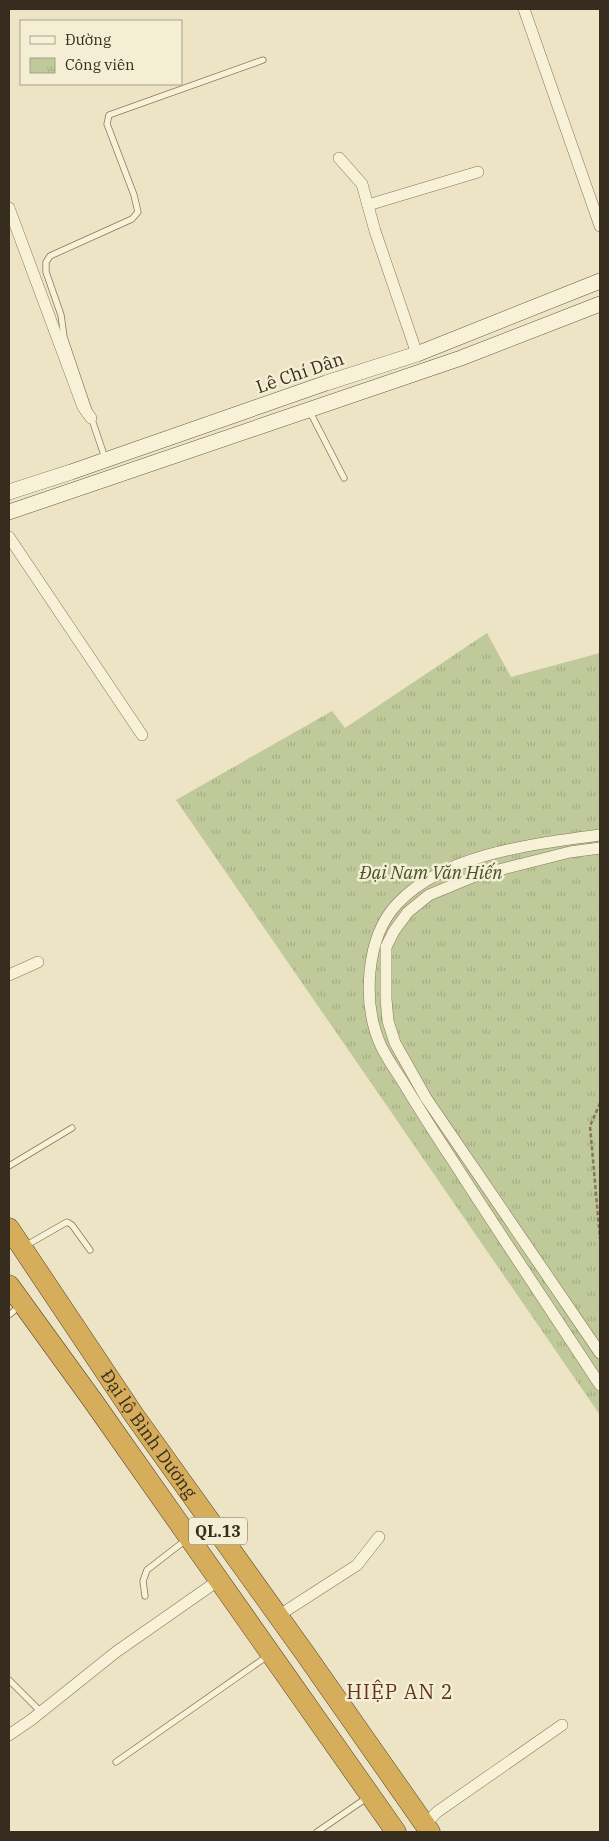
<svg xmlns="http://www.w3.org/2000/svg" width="609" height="1841" font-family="'IBM Plex Serif',serif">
<defs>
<pattern id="park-tufts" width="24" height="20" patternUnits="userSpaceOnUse" patternTransform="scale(1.25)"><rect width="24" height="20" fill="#bfc999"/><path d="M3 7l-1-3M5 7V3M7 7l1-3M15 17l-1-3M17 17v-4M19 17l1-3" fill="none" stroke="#a5ad83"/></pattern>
</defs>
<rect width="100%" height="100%" fill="#ece4c5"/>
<path fill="url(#park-tufts)" d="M487,633L511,677L600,653V1415L176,800L332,711L345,728Z"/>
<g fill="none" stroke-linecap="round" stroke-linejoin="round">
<defs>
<g id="lane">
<path d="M309,410L344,478"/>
<path d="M105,458L64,337L61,315L46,272V262L50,256L132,219L138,212L134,195L107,124L109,115L263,60"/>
<path d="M9,1166L72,1128"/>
<path d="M25,1246L67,1222L72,1225L90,1250"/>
<path d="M9,1315L21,1305"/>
<path d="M145,1596L143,1581L147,1570L187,1539"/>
<path d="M9,1680L41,1712"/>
<path d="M116,1762L269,1655"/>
<path d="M317,1832L368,1797"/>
</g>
<g id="street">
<path d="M524,9L600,226"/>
<path d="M339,158L362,184L375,231L417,354"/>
<path d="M368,205L478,172"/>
<path d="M9,208L83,407L91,418"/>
<path d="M9,537L142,735"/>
<path d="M600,835C535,844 446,853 398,903C365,937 362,1004 381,1046C386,1057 394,1068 401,1079C418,1107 435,1134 453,1161C501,1236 551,1310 600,1385"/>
<path d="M600,848L570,852L475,876L429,895L408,912L394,931L386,947V999L388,1021L395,1043L426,1098L600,1353"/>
<path d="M9,975L38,962"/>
<path d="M278,1616L357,1565L379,1537"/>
<path d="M9,1735L31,1720L116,1652L219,1580"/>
<path d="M425,1825L437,1812L562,1725"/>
</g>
<g id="secondary">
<path d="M9,492L71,472L326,383L417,354L600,281"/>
<path d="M9,512L461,358L600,304"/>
</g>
<g id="highway">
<path id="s1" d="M9,1228L134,1415L304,1652L430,1832"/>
<path d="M9,1285L93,1401L396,1832"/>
</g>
</defs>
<use href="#lane" stroke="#86775c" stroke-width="7"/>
<use href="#street" stroke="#86775c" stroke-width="12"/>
<use href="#secondary" stroke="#68583f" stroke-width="16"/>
<use href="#highway" stroke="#544430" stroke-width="21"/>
<path stroke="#86775c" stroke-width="2.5" stroke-dasharray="4 2.5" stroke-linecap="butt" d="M600,1103L590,1126L600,1239"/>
<use href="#lane" stroke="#f7f1d8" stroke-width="5.5"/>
<use href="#street" stroke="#f7f1d8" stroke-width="11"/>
<use href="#secondary" stroke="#f7f1d8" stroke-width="15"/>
<use href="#highway" stroke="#d6ad5a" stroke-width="20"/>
</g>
<g text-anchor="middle" stroke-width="5" stroke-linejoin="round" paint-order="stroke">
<rect fill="#f4eed4" stroke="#706755" stroke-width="1" x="189" y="1517.5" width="58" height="27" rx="4"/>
<g font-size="16" font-weight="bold" fill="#372d1f">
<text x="218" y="1537">QL.13</text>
</g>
<g font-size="18" fill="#372d1f" stroke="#f4eed4">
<text transform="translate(300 373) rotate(-19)" y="6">Lê Chí Dân</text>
<text dy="6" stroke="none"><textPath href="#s1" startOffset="249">Đại lộ Bình Dương</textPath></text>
</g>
<g font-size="18" font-style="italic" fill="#435227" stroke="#f4eed4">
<text x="431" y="879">Đại Nam Văn Hiến</text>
</g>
<g font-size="20" letter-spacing="1" fill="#613521" stroke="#f4eed4">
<text x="400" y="1699">HIỆP AN 2</text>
</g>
</g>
<rect width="609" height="1841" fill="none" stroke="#372d1f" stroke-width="20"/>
<rect x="20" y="20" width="162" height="65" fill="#f4eed4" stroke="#a8a18c"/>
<rect x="30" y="36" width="25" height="8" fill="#f7f1d8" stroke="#a8a18c"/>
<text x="65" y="45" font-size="15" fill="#372d1f">Đường</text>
<rect x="30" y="58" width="25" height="15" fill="url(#park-tufts)" stroke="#a8a18c"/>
<text x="65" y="70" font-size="15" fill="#372d1f">Công viên</text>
</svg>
